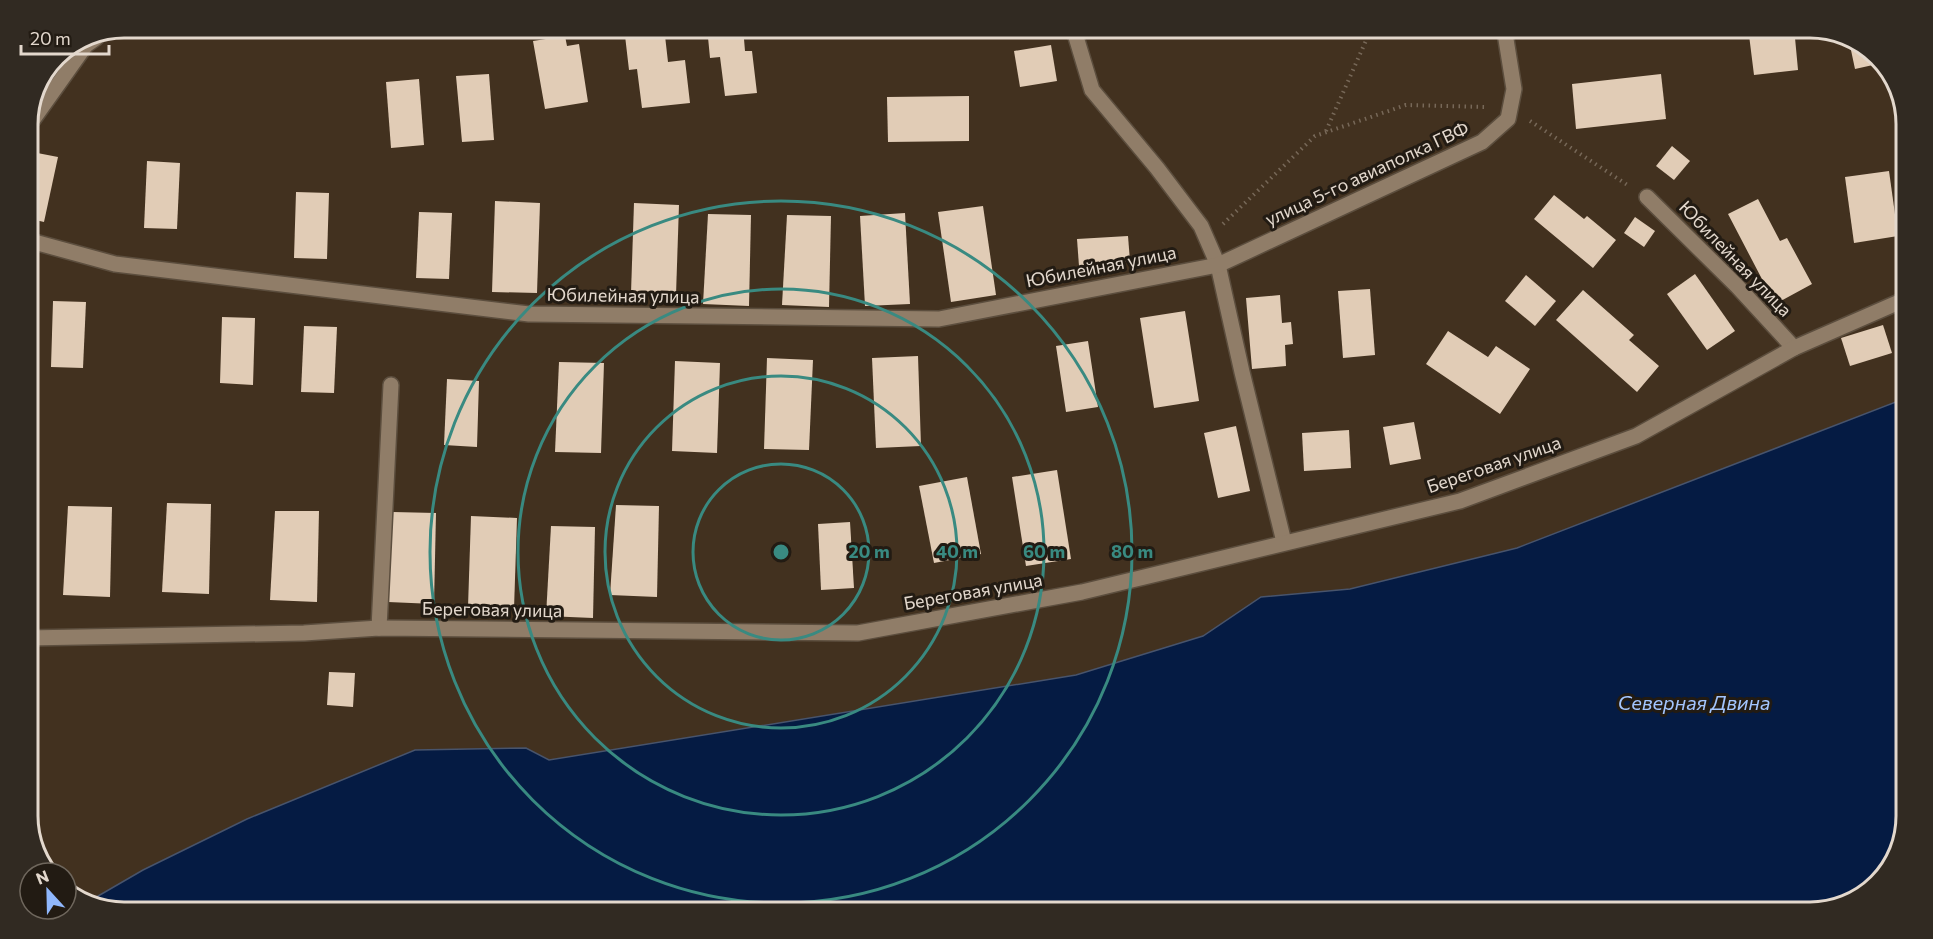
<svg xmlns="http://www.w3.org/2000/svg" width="1933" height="939" font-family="Commissioner,sans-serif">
<rect width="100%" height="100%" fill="#42311f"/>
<path fill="#051b43" stroke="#48546c" stroke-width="1.5" d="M1906,398V815L1896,858L1863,896L1809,912H124L86,903L143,870L247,819L415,750L526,748L549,760L1076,675L1203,636L1261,597L1350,589L1517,548Z"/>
<g fill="#e1ccb6">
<path d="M624,27H664L668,62L685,60L690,103L642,108L637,69L629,70Z"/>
<path d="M707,27H743L745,51H752L757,93L725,96L720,57L710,58Z"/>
<path d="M972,27H1012V34L973,37Z"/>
<path d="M1594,27H1647V29L1595,34Z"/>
<path d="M1748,27H1794L1798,70L1754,75Z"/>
<path d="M565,36L567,46L579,44L588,102L545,109L533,41Z"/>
<path d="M1848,36L1852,37L1882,63L1855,69Z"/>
<path d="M1051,45L1057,81L1020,87L1014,51Z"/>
<path d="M489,74L494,140L462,142L456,76Z"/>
<path d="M1661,74L1666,119L1576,129L1572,84Z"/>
<path d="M419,79L424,145L391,148L386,82Z"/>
<path d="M969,96V141L888,142L887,97Z"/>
<path d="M1672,146L1690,161L1674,180L1656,166Z"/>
<path d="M27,151L58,157L44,222L27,218Z"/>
<path d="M147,161L180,163L177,229L144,228Z"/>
<path d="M1889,171L1898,236L1854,243L1845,177Z"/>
<path d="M296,192L329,193L327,259L294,258Z"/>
<path d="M1554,195L1584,219L1587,216L1616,240L1593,268L1534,219Z"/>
<path d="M1758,199L1780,241L1787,238L1812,284L1775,304L1728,214Z"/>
<path d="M495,201L540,203L537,293L492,292Z"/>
<path d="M634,203L679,205L676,295L631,293Z"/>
<path d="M983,206L996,295L951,302L938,212Z"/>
<path d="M419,212L452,213L449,279L416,278Z"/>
<path d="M905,213L910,304L865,306L860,216Z"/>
<path d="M708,214L751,215L749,306L703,304Z"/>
<path d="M787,215L831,216L829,307L782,305Z"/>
<path d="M1635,217L1655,231L1644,247L1624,233Z"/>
<path d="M1128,236L1130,261L1079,266L1077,239Z"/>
<path d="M1695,274L1735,331L1707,350L1667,294Z"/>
<path d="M1526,275L1556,301L1535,326L1505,301Z"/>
<path d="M1370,289L1375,355L1343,358L1338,291Z"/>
<path d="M1583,290L1634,335L1629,340L1659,366L1637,392L1556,320Z"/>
<path d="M1280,295L1282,323L1291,322L1293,344L1285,345L1286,366L1252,369L1246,298Z"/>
<path d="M53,301L86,302L83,368L51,367Z"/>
<path d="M1185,311L1199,401L1154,408L1140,318Z"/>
<path d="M222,317L255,318L253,385L220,383Z"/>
<path d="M1883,325L1892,353L1850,366L1841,338Z"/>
<path d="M304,326L337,327L334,393L301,392Z"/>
<path d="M1448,331L1488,357L1496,346L1530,369L1500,414L1426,364Z"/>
<path d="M1088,341L1098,407L1066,412L1056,346Z"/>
<path d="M918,356L921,446L876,448L872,358Z"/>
<path d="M767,358L813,360L809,450L764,449Z"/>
<path d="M675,361L720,363L717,453L672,451Z"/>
<path d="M559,362L604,363L601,453L555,452Z"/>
<path d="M447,379L479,381L477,447L444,445Z"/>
<path d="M1414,422L1421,459L1390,465L1383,427Z"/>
<path d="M1236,426L1250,491L1218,498L1204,433Z"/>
<path d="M1349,430L1351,468L1304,471L1302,433Z"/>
<path d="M1057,470L1071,559L1026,566L1012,477Z"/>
<path d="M967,477L981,554L934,563L919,486Z"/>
<path d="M167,503L211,504L209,594L162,592Z"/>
<path d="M616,505L659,506L657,597L610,595Z"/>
<path d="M68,506L112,507L110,597L63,595Z"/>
<path d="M275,511H319L317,602L270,600Z"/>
<path d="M393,512L436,513L434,604L388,602Z"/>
<path d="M471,516L517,518L514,609L468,607Z"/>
<path d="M850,522L854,588L821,590L818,524Z"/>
<path d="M551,526L595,527L593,618L546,616Z"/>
<path d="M329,672L355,673L353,707L327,705Z"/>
</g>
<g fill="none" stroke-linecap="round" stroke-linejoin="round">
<defs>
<g id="minor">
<path d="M1073,27L1092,90L1157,168L1201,226L1218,265L1242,372L1284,542"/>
<path d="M27,128L86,45L96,38"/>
<path d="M1647,197L1737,286L1794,348"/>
<path d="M27,240L115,264L529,314L939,319L1218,265L1482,142L1508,119L1514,89L1504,27"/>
<path d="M379,628L391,385"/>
<path d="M27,638L304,633L379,628L858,633L1082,592L1460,501L1636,436L1794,348L1906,299"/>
</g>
</defs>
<use href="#minor" stroke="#5c4e3e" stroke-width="18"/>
<g stroke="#776858" stroke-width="4" stroke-dasharray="1.5 4.5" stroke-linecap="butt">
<path d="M1530,121L1629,186"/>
<path d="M1326,131L1372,27"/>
<path d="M1223,224L1315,136L1406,105L1487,107"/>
</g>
<use href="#minor" stroke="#907d68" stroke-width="15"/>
</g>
<g fill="none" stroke="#398a81" stroke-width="3">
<circle cx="781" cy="552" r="88"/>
<circle cx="781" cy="552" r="176"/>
<circle cx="781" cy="552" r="263"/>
<circle cx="781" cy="552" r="351"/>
</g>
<g text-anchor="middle" stroke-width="6" stroke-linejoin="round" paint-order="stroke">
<g font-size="18" fill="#e3d8cd" stroke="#221b13">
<text transform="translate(1367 174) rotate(-25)" y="6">улица 5-го авиаполка ГВФ</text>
<text transform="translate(1735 259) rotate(46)" y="6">Юбилейная улица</text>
<text transform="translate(1101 267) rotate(-11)" y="6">Юбилейная улица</text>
<text transform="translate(623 296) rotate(1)" y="6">Юбилейная улица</text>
<text transform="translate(1494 465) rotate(-19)" y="6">Береговая улица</text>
<text transform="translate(973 592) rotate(-10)" y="6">Береговая улица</text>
<text transform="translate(492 610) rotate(1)" y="6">Береговая улица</text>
</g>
<g font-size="20" font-style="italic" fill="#a3c5fe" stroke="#221b13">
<text x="1694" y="710">Северная Двина</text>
</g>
</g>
<path d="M0 0H1933V939H0ZM124 38H1810A86 86 0 0 1 1896 124V816A86 86 0 0 1 1810 902H124A86 86 0 0 1 38 816V124A86 86 0 0 1 124 38Z" fill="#312a22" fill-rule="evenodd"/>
<path fill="none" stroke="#e3d8cd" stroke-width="3" d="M124 38H1810A86 86 0 0 1 1896 124V816A86 86 0 0 1 1810 902H124A86 86 0 0 1 38 816V124A86 86 0 0 1 124 38Z"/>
<circle cx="781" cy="552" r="9" fill="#398a81" stroke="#221b13" stroke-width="3"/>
<g font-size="18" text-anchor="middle" font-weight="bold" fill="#398a81" stroke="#221b13" stroke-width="6" stroke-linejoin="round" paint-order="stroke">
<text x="869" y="558">20 m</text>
<text x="957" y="558">40 m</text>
<text x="1044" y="558">60 m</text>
<text x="1132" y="558">80 m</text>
</g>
<g transform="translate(48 891) rotate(338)"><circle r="28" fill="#221b13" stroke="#6f675d" stroke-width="1.5"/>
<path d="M0-4.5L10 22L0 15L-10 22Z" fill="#90b8fd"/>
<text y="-9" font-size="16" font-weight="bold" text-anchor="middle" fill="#e3d8cd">N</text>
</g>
<path d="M21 45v9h88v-9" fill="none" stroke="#e3d8cd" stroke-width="3"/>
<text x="30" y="45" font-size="18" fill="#e3d8cd" stroke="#221b13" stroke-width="4.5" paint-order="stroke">20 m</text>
</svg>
